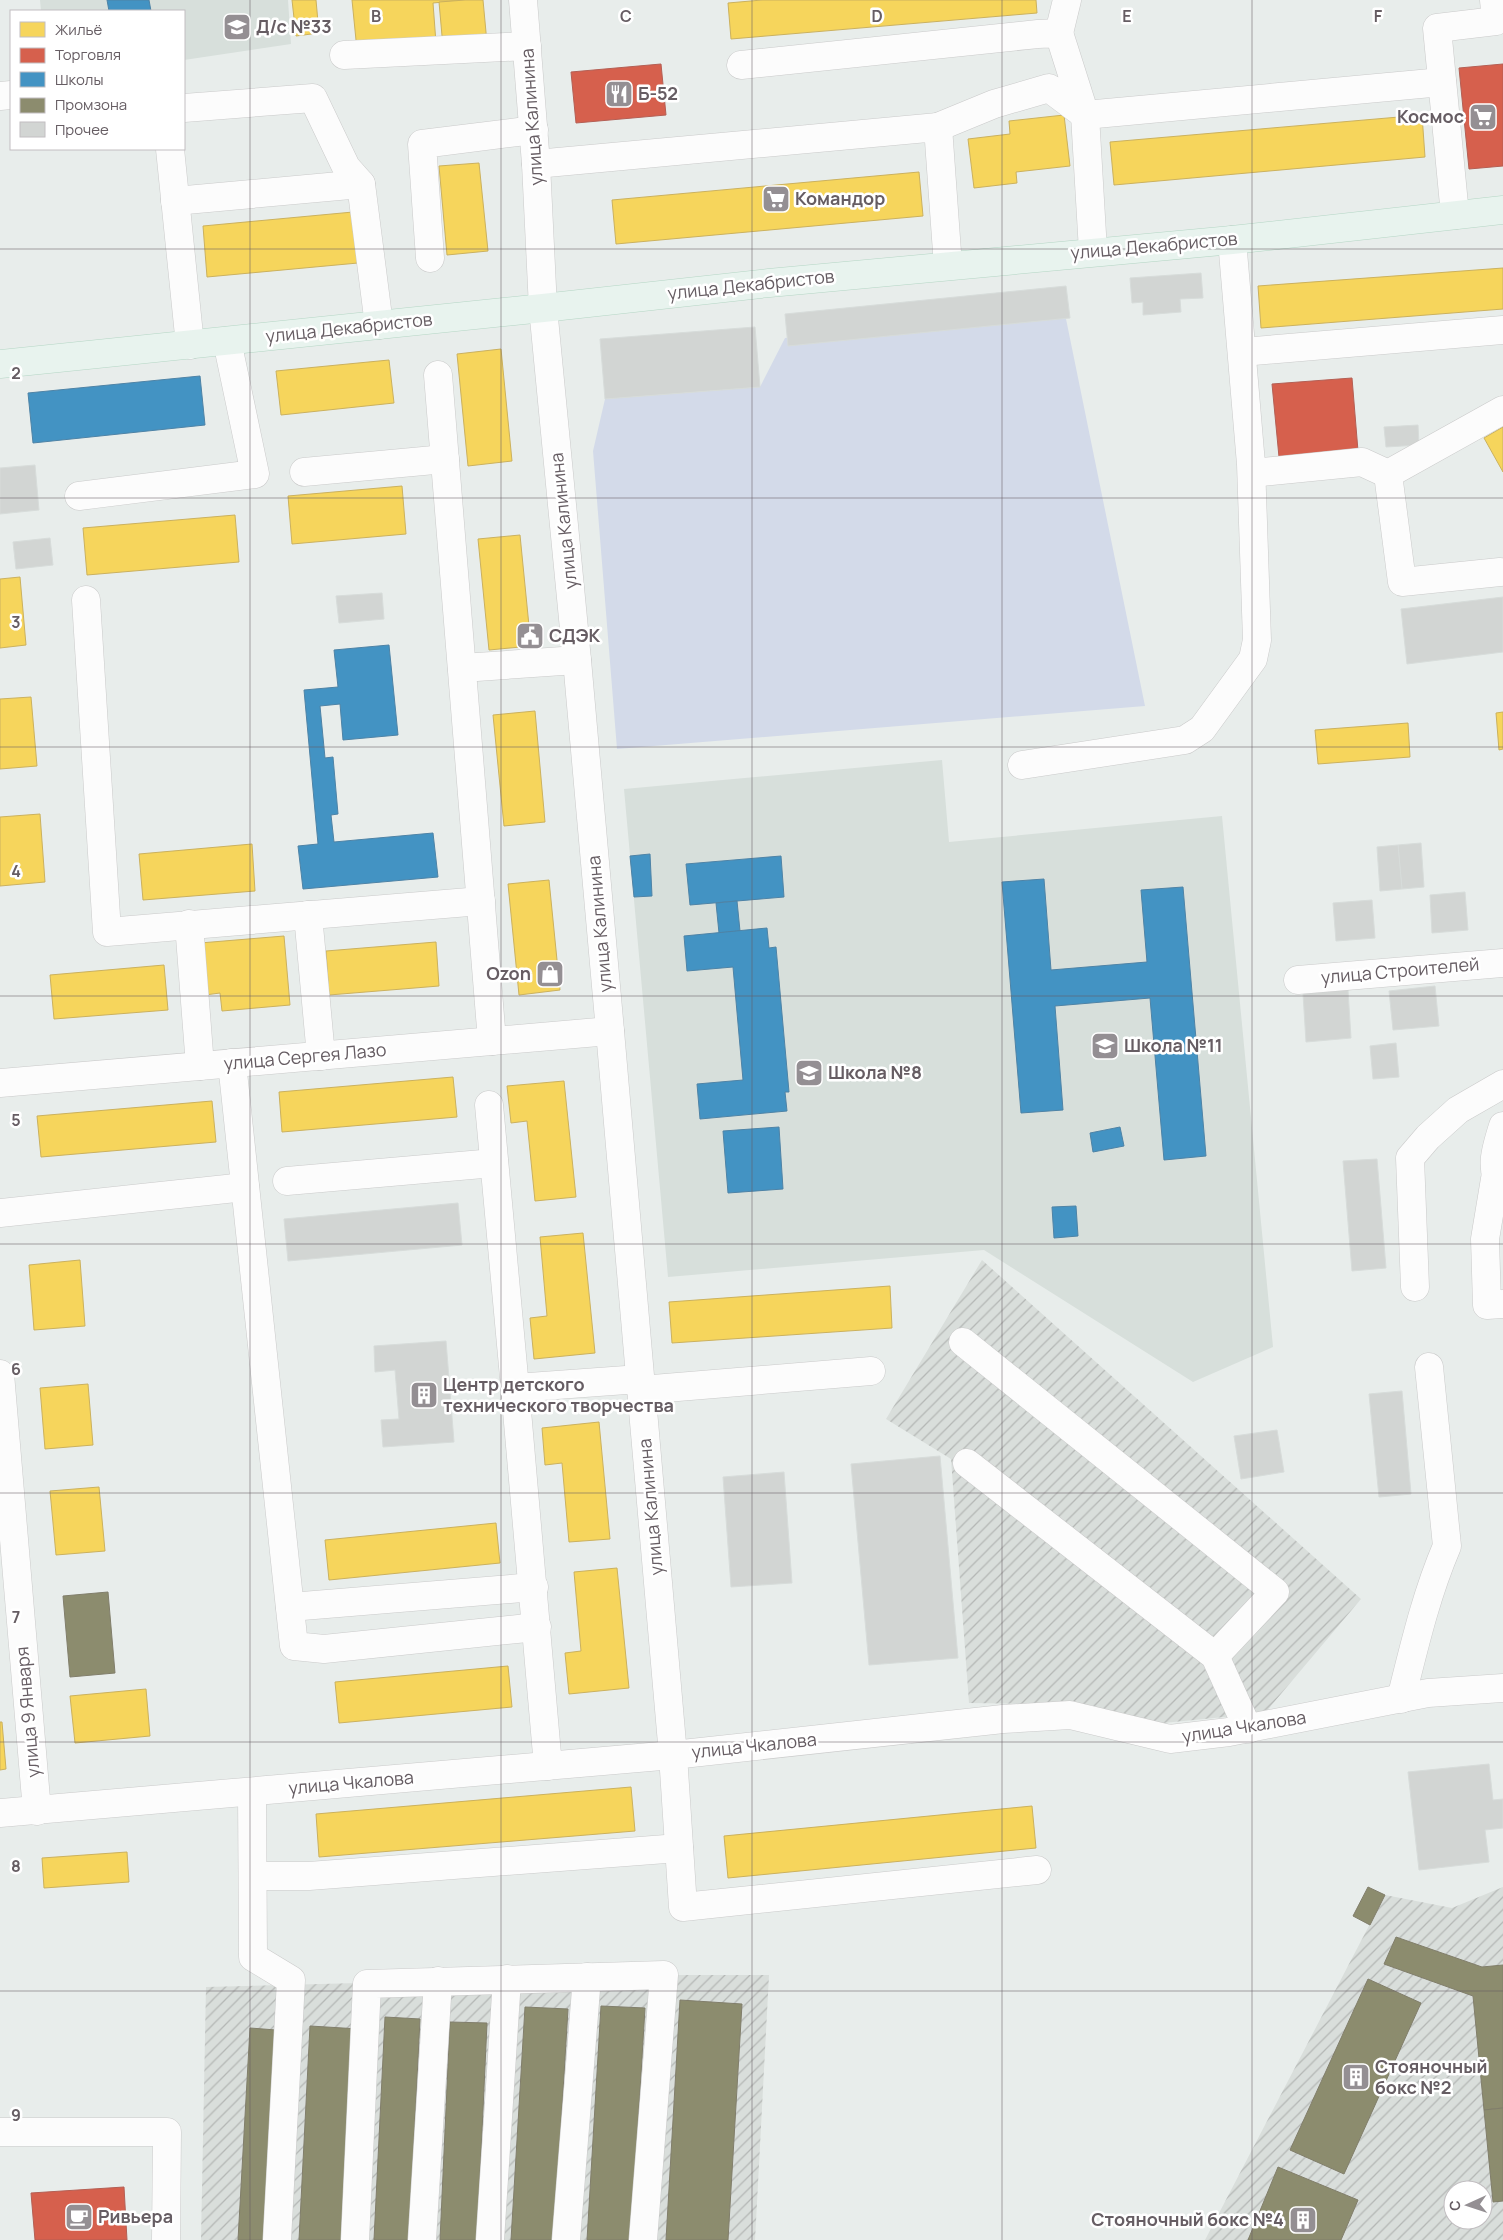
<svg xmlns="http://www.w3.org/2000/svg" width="1503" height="2240" font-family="Manrope,sans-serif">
<defs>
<pattern id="industrial-furrows" width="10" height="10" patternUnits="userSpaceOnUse" patternTransform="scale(1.25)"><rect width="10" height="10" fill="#d9dedb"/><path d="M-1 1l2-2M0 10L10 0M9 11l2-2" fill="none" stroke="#b4b7b5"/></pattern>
</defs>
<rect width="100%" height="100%" fill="#e8edeb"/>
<g fill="url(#industrial-furrows)" fill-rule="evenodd">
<path d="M982,1260L1361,1599L1265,1713L1143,1725L1091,1705L969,1703L951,1459L886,1419Z"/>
<path d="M1503,1887V2240H1205L1385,1895L1452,1908ZM1453,2190H1483V2220H1453Z"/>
<path d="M664,1975H769L755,2240H201L206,1987Z"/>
</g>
<g fill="#d7dfdb">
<path d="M40,0H288L291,44L184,60V11H41Z"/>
<path d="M942,760L949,842L1222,816L1273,1347L1193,1382L984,1250L668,1277L624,789Z"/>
</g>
<path fill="#d3dae9" d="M1065,314L1145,706L617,749L593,451L605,399L760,387L785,338Z"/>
<g fill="#f6d55c" stroke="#cbb15e">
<path d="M292,0H316L319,33L296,36Z"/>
<path d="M352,0H465L433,3L436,43L357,50Z"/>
<path d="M465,0H483L487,43L443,47L439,2Z"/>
<path d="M762,0H1036L1037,13L731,39L728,3Z"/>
<path d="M1064,115L1070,166L1016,172L1017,183L974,188L968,139L1010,134L1009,121Z"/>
<path d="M1422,115L1425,157L1114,185L1110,142Z"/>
<path d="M479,163L488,251L447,255L439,166Z"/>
<path d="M919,172L923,216L616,244L612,200Z"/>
<path d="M353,212L358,263L207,277L203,226Z"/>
<path d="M1503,268V309L1261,328L1258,286Z"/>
<path d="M501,349L512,461L468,466L457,354Z"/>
<path d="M389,360L394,403L281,415L276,371Z"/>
<path d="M1503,427V472L1484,438Z"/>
<path d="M402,486L406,534L292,544L288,496Z"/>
<path d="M235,515L239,562L87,575L83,528Z"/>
<path d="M520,535L531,646L489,650L478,539Z"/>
<path d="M20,577L26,645L0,648V579Z"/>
<path d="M31,697L37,766L0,769V699Z"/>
<path d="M535,711L545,822L504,826L493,715Z"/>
<path d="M1503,712V749L1499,750L1496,713Z"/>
<path d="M1408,723L1410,757L1318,764L1315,730Z"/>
<path d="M40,814L45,882L0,886V817Z"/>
<path d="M252,844L255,891L143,900L139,854Z"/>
<path d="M549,880L560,990L519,995L508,884Z"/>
<path d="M284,936L290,1005L222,1011L220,993L205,995L200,943Z"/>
<path d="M436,942L439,986L329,995L326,951Z"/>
<path d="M164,965L168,1010L54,1019L50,975Z"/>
<path d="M453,1077L457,1117L282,1132L279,1092Z"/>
<path d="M564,1081L576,1197L535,1201L527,1121L511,1123L507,1086Z"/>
<path d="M212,1101L216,1142L41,1157L37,1116Z"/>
<path d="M583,1233L595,1353L534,1359L530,1318L547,1316L540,1237Z"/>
<path d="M80,1260L85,1326L34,1330L29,1265Z"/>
<path d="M890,1286L892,1328L672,1343L669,1302Z"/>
<path d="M88,1384L93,1445L45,1449L40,1388Z"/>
<path d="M599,1422L610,1539L569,1542L562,1463L545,1465L542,1428Z"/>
<path d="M99,1487L105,1551L56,1555L50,1491Z"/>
<path d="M496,1523L500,1563L329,1580L325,1540Z"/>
<path d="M617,1568L629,1688L569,1694L565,1653L581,1651L574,1572Z"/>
<path d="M508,1666L512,1707L339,1723L335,1682Z"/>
<path d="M146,1689L150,1736L75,1743L70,1696Z"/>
<path d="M0,1722H2L6,1769L0,1770Z"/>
<path d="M631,1787L635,1831L319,1857L316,1814Z"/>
<path d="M1032,1806L1036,1848L728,1878L724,1836Z"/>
<path d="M127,1852L129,1882L44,1888L42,1858Z"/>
</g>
<g fill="#d6604d" stroke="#b45f54">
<path d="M661,64L666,115L576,123L571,72Z"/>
<path d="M1503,64V166L1469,169L1459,68Z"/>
<path d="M1352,378L1358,451L1279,457L1272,384Z"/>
<path d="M124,2187L127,2240H35L31,2193Z"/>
</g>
<g fill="#4393c3" stroke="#4e83a6">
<path d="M107,0H149L151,11H109Z"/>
<path d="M200,376L205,425L33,443L28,393Z"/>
<path d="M389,645L398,735L343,740L340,704L320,706L325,758L333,757L338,814L331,815L334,842L433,833L438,877L303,889L298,846L318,844L304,690L338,687L334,650Z"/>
<path d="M650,854L652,896L634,897L630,856Z"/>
<path d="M781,856L784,897L690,905L686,864Z"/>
<path d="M1044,879L1051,970L1147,962L1141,890L1183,887L1206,1156L1164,1160L1150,998L1055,1006L1063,1110L1021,1113L1002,882Z"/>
<path d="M737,901L740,931L719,933L716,903Z"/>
<path d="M767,928L769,948L776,947L789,1092H785L787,1111L700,1119L697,1084L743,1080L733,967L687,971L684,936Z"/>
<path d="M779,1127L783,1189L728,1193L723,1131Z"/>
<path d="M1120,1127L1124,1146L1093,1152L1090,1133Z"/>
<path d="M1076,1206L1078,1236L1054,1238L1052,1207Z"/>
</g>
<g fill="#8c8c6e" stroke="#817e6b">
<path d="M108,1592L115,1673L70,1677L63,1596Z"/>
<path d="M1368,1887L1385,1895L1370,1925L1353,1916Z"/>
<path d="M1396,1937L1482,1967L1503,1965V2108L1484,2110L1473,1996L1384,1964Z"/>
<path d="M1368,1979L1421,2003L1344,2174L1290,2150Z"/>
<path d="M680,2000L742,2004L728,2240H666Z"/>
<path d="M601,2006L645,2008L631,2240H587Z"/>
<path d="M525,2007L568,2009L554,2240H511Z"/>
<path d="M385,2017L420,2019L409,2240H374Z"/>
<path d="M450,2022L487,2023L477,2240H440Z"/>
<path d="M310,2026L359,2029L348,2240H299Z"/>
<path d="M250,2028L276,2030L265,2240H238Z"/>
<path d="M1503,2108V2201L1493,2202L1484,2110Z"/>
<path d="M1278,2167L1358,2200L1341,2240H1248Z"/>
</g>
<g fill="#d2d5d3" stroke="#d7dcda">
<path d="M1201,273L1203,298L1180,299L1181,312L1143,315V302L1132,303L1130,278Z"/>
<path d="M1066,286L1070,318L788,346L785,314Z"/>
<path d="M755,327L760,387L605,399L600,339Z"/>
<path d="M1418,425L1419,445L1386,447L1384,427Z"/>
<path d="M35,465L39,510L0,514V468Z"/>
<path d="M50,538L53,565L16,569L13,542Z"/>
<path d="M382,593L384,619L339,623L336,596Z"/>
<path d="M1503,597V652L1407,664L1401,609Z"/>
<path d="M1421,843L1424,887L1402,889L1398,845Z"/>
<path d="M1398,845L1402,889L1380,891L1377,847Z"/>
<path d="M1465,892L1468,930L1432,933L1430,895Z"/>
<path d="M1372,900L1375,938L1336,941L1333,903Z"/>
<path d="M1435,986L1439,1026L1393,1030L1389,991Z"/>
<path d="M1348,990L1351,1038L1306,1042L1303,994Z"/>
<path d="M1396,1043L1399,1077L1373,1079L1370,1046Z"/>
<path d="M1377,1159L1386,1268L1352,1271L1343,1161Z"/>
<path d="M458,1203L462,1245L288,1261L284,1219Z"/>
<path d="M446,1341L454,1442L383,1447L381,1420L399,1419L395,1370L375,1372L374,1346Z"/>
<path d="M1402,1391L1411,1494L1379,1497L1369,1394Z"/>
<path d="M1277,1430L1284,1472L1241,1479L1234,1436Z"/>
<path d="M940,1456L958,1658L869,1665L851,1464Z"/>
<path d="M784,1472L792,1583L731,1587L723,1477Z"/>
<path d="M1489,1764L1493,1800L1503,1799V1828L1485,1830L1489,1862L1419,1870L1408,1772Z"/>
</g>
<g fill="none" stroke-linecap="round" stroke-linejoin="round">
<defs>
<g id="minor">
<path d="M523,0L536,164L543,308L577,660L610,1031L673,1755L683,1907L1037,1870"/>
<path d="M1059,33L1067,0"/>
<path d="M344,55L527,46"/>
<path d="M741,65L1038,34L1059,33L1085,115L1049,88L994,104L938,127"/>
<path d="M0,96L11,95"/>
<path d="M184,108L313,98L346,167L361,184L379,325"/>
<path d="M170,149L190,345"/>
<path d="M536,164L938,127L948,266"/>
<path d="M175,201L361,184"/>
<path d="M1455,215L1437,28L1496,21L1494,0"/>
<path d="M1093,251L1085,115L1442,82"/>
<path d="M430,258L422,144L534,130"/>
<path d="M1242,352L1503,330"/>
<path d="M438,375L492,1041"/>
<path d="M304,472L445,459"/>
<path d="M1252,473L1362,462L1388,474"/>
<path d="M79,496L255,474L227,341"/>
<path d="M1500,572L1402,582L1388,474L1503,410"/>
<path d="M86,600L107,932L481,901"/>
<path d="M462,668L577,660"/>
<path d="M1022,765L1185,740L1202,729L1253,659L1257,640L1251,464L1232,240"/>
<path d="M308,915L321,1056"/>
<path d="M189,924L200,1066"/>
<path d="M1298,980L1503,963"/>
<path d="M232,1063L294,1646L324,1649L537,1627"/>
<path d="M0,1083L610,1031"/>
<path d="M489,1105L515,1388L640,1379"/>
<path d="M1503,1126C1495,1151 1489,1169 1503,1192"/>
<path d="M1495,1179L1485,1239L1487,1305L1503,1304"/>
<path d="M287,1181L494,1163"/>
<path d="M0,1213L245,1187"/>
<path d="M1415,1287L1410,1158L1428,1137L1458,1110L1503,1084"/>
<path d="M963,1342L1275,1592L1215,1656"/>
<path d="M0,1374L37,1811"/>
<path d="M515,1388L548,1766"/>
<path d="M641,1390L871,1371"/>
<path d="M967,1463L1215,1656L1248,1729"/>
<path d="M290,1607L534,1587"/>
<path d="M1401,1699C1414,1647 1426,1595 1447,1546L1429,1367"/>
<path d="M252,1792L253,1957L291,1980L277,2240"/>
<path d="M0,1813L673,1755L1003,1719L1070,1715L1170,1739L1229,1732L1428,1693L1503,1688"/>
<path d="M253,1876H309L679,1848"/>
<path d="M0,2132H167L166,2240"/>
<path d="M355,2240L367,1984L664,1975L643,2240"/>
<path d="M422,2240L438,1981"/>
<path d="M490,2240L507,1979"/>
<path d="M566,2240L587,1977"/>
</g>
<path id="major" d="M0,364L543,308L769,283L1232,240L1503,210"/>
</defs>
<use href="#minor" stroke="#cacaca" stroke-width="29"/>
<use href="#major" stroke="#b5d6c5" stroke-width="29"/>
<use href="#minor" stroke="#fcfcfc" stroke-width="28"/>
<use href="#major" stroke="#e8f3ee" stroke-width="28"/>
</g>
<path fill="none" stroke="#665d63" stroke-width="1" stroke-opacity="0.55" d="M250,0V2240M501,0V2240M752,0V2240M1002,0V2240M1252,0V2240M0,249H1503M0,498H1503M0,747H1503M0,996H1503M0,1244H1503M0,1493H1503M0,1742H1503M0,1991H1503"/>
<defs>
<symbol id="school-square" viewBox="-11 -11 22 22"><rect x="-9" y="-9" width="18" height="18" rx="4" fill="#948f93" stroke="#fff"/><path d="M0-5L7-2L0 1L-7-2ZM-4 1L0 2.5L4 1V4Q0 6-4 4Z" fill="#fff"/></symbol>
<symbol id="restaurant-square" viewBox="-11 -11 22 22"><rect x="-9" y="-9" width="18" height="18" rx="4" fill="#948f93" stroke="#fff"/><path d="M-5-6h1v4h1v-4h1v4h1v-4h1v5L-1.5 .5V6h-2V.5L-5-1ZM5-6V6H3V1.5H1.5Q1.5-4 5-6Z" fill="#fff"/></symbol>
<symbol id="supermarket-square" viewBox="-11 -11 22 22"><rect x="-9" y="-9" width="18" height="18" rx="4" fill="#948f93" stroke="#fff"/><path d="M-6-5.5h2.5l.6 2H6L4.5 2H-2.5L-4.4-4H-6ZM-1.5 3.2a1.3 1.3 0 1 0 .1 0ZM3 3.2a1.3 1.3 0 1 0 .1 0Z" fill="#fff"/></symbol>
<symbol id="civic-square" viewBox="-11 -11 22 22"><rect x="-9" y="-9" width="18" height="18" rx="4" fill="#948f93" stroke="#fff"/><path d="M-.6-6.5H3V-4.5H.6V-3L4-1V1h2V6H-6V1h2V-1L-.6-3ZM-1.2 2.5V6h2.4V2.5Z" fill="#fff"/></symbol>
<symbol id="shop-square" viewBox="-11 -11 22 22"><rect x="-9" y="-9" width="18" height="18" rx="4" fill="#948f93" stroke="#fff"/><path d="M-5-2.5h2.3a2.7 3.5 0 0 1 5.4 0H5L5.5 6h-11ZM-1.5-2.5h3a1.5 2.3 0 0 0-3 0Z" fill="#fff"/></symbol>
<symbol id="building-square" viewBox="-11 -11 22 22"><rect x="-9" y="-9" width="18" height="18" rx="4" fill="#948f93" stroke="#fff"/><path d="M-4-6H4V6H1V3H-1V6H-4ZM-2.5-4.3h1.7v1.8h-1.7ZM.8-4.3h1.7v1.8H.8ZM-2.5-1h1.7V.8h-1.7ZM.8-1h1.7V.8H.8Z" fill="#fff"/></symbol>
<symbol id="cafe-square" viewBox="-11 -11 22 22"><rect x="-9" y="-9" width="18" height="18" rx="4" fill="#948f93" stroke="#fff"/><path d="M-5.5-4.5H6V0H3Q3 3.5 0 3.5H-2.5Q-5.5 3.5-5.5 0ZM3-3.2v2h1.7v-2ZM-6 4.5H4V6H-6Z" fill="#fff"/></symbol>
</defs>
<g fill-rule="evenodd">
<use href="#school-square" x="221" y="11" width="32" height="32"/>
<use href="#restaurant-square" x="603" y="78" width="32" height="32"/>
<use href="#supermarket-square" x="1467" y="101" width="32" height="32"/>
<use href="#supermarket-square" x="760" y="183" width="32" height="32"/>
<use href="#civic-square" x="514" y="620" width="32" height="32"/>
<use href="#shop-square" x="534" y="958" width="32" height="32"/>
<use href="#school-square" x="1089" y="1030" width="32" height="32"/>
<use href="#school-square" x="793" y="1057" width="32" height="32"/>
<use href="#building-square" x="408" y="1379" width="32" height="32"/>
<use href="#building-square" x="1340" y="2061" width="32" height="32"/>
<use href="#cafe-square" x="63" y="2201" width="32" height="32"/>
<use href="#building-square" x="1287" y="2204" width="32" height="32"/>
</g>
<g text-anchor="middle" stroke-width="5" stroke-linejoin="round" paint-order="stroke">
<g font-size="18" font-weight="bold" fill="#665d63" stroke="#fff" text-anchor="start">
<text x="256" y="33">Д/с №33</text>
<text x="638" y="100">Б-52</text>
<text x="1464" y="123" text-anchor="end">Космос</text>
<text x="795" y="205">Командор</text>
<text x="549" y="642">СДЭК</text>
<text x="531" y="980" text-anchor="end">Ozon</text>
<text x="1124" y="1052">Школа №11</text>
<text x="828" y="1079">Школа №8</text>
<text x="443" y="1391">Центр детского<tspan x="443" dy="21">технического творчества</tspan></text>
<text x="1375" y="2073">Стояночный<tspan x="1375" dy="21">бокс №2</tspan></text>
<text x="98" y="2223">Ривьера</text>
<text x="1284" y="2226" text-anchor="end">Стояночный бокс №4</text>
</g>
<g font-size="18" fill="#665d63" stroke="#fff">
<text transform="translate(532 117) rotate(-94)" y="6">улица Калинина</text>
<text transform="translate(1154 246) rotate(-5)" y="6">улица Декабристов</text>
<text transform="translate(751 285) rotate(-6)" y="6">улица Декабристов</text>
<text transform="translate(349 328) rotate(-6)" y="6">улица Декабристов</text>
<text transform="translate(564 521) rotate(-96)" y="6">улица Калинина</text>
<text transform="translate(600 924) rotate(-95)" y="6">улица Калинина</text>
<text transform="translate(1400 971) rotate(-5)" y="6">улица Строителей</text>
<text transform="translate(305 1057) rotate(-5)" y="6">улица Сергея Лазо</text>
<text transform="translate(651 1507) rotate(-95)" y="6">улица Калинина</text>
<text transform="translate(28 1712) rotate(-95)" y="6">улица 9 Января</text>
<text transform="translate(1244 1727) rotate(-9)" y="6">улица Чкалова</text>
<text transform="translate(754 1746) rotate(-6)" y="6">улица Чкалова</text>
<text transform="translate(351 1783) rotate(-5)" y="6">улица Чкалова</text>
</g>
</g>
<g font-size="16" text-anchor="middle" font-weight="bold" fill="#665d63" stroke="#fff" stroke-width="5" stroke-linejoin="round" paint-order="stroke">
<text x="376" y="22">B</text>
<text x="626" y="22">C</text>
<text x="877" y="22">D</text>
<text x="1127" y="22">E</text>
<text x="1378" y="22">F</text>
<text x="16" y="379">2</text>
<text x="16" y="628">3</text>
<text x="16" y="877">4</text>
<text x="16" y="1126">5</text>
<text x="16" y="1375">6</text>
<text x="16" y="1623">7</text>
<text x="16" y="1872">8</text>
<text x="16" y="2121">9</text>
</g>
<rect x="10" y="10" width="175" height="140" fill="#ffffff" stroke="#c2bec1"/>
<rect x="20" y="22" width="25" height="15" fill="#f6d55c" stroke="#c2bec1"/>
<text x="55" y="35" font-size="15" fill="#665d63">Жильё</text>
<rect x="20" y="48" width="25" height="15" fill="#d6604d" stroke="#c2bec1"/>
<text x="55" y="60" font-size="15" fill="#665d63">Торговля</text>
<rect x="20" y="72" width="25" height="15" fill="#4393c3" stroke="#c2bec1"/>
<text x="55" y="85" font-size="15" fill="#665d63">Школы</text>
<rect x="20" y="98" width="25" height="15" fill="#8c8c6e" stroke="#c2bec1"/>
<text x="55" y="110" font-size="15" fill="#665d63">Промзона</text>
<rect x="20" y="122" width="25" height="15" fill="#d2d5d3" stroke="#c2bec1"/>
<text x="55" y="135" font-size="15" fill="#665d63">Прочее</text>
<g transform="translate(1468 2205) rotate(267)"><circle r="24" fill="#ffffff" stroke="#c2bec1"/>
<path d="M0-4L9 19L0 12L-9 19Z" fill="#948f93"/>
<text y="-8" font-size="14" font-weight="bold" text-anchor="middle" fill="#665d63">С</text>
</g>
</svg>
